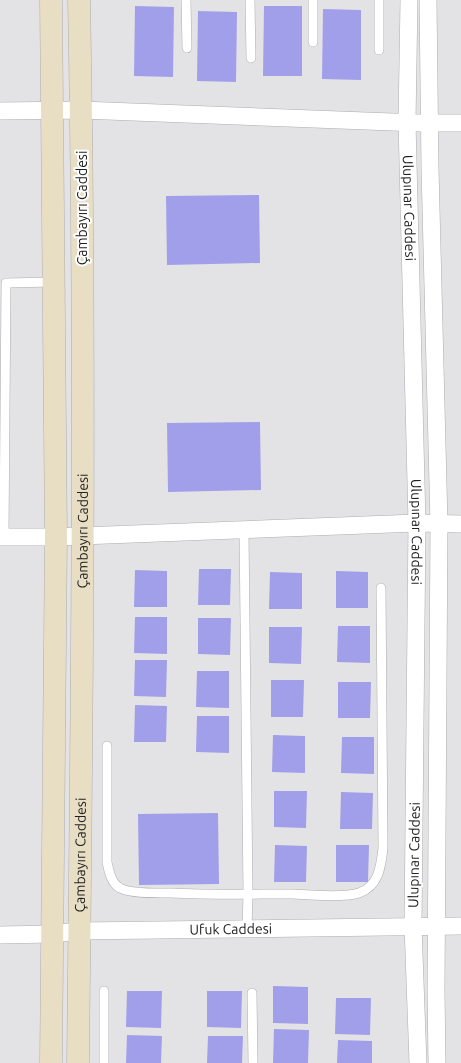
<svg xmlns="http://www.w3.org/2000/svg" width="461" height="1063" font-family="Ubuntu,sans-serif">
<rect width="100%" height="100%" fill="#e3e3e5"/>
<g fill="#a19fe9">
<path d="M135,6L174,7L173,77L134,76Z"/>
<path d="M264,6H302V76H263Z"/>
<path d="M323,9L361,10V80L322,79Z"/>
<path d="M198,11L237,12L236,82L197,81Z"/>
<path d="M259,195L260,263L167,265L166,196Z"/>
<path d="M260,422L261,490L168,492L167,423Z"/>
<path d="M199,569H231L230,605H198Z"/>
<path d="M135,570L167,571V607H134Z"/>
<path d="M336,571L368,572V608H336Z"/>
<path d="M270,572L302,573V609H269Z"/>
<path d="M135,617H167V654L134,653Z"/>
<path d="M198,618H231L230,655L198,654Z"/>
<path d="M338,626H370V663L337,662Z"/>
<path d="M269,627H302L301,664L269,663Z"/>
<path d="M135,660H167L166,697L134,696Z"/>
<path d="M197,671H229V708L196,707Z"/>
<path d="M271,680H304L303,717H271Z"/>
<path d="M338,682H371L370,718H338Z"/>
<path d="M135,705L167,706L166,742H134Z"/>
<path d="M197,716H229V753L196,752Z"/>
<path d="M273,735L305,736V773L272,772Z"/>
<path d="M342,737H374V774L341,773Z"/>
<path d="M274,791H307L306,828L274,827Z"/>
<path d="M341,792L373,793L372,829H340Z"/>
<path d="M218,813L219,884L139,885L138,814Z"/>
<path d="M275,845L307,846L306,882H274Z"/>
<path d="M336,845H369L368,882H336Z"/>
<path d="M273,986L308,987V1024L273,1023Z"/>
<path d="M127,991H162L161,1028L126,1027Z"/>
<path d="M207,991H242L241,1028L207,1027Z"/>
<path d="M336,998H371L370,1035L335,1034Z"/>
<path d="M274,1029L309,1030L308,1063H273Z"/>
<path d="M127,1035L162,1036L161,1063H126Z"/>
<path d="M208,1036H243L242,1063H207Z"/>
<path d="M338,1040L372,1041V1063H337Z"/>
</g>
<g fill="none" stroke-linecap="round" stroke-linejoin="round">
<defs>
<g id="service">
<path d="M186,0L187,48"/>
<path d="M250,0L251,58"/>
<path d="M313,0V42"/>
<path d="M379,50V0"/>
<path d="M244,530L248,894L247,929"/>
<path d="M4,537L6,283L53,282"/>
<path d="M107,746V862C109,871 111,883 120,888C130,894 159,893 171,893C211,895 252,894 292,894C308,895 345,898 359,893C379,886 381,866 383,848L381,588"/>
<path d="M252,993L253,1063"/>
<path d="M104,1063V991"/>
</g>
<g id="minor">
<path id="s1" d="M409,0L407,122L417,523L413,926L418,1063"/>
<path d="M428,0L430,168L439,524L436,991L437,1063"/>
<path d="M0,111L81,110L419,123H461"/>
<path d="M0,537H56L417,523L461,524"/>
<path id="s2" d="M0,935L52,934L79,931L461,926"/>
</g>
<g id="secondary">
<path d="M51,1063L56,537L51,0"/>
<path id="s3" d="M78,1063C82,709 86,354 79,0"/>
</g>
</defs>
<use href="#service" stroke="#adadaf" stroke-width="10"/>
<use href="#minor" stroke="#adadaf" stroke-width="18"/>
<use href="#secondary" stroke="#adadaf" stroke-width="23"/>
<use href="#service" stroke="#fff" stroke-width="9"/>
<use href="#minor" stroke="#fff" stroke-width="17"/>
<use href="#secondary" stroke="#e8dec4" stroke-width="22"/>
</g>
<g text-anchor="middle" stroke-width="4" stroke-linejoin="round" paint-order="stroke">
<g font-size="14" fill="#212122" stroke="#fff">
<text transform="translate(82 208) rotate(-90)" y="5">Çambayırı Caddesi</text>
<text dy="5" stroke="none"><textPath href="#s1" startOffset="208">Ulupınar Caddesi</textPath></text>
<text dy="5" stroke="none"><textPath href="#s3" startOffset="532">Çambayırı Caddesi</textPath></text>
<text dy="5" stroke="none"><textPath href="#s1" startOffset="532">Ulupınar Caddesi</textPath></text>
<text dy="5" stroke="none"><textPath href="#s3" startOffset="208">Çambayırı Caddesi</textPath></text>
<text transform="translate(414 855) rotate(-89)" y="5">Ulupınar Caddesi</text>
<text dy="5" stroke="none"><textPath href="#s2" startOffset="231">Ufuk Caddesi</textPath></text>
</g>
</g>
</svg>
